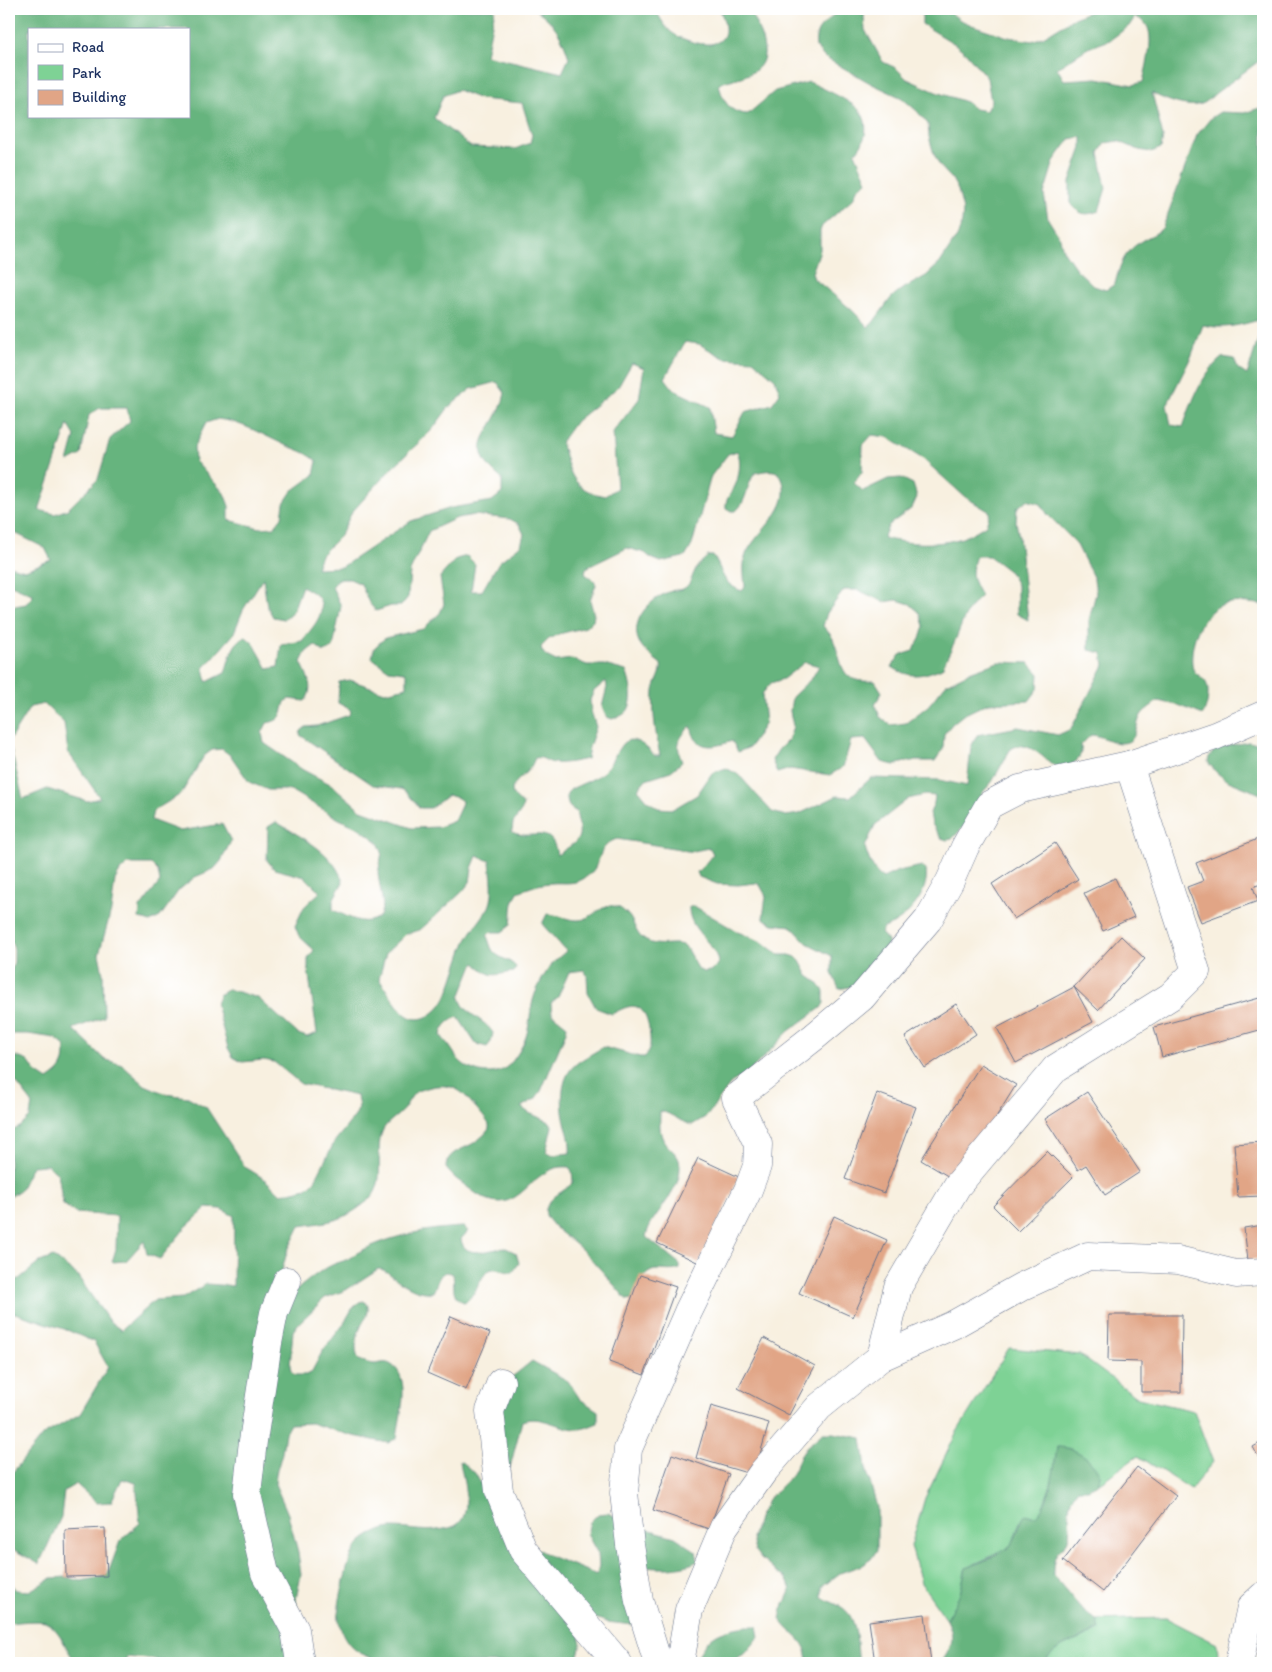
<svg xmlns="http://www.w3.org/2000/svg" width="1272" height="1672" font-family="Itim,sans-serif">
<rect width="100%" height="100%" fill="#fff"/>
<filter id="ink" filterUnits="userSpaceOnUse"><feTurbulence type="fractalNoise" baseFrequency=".02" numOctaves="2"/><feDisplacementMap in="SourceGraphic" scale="10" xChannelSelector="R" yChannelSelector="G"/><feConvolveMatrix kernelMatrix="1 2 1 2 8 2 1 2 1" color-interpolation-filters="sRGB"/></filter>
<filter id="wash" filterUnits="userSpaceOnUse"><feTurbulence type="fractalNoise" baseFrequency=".0096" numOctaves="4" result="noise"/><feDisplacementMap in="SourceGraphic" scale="20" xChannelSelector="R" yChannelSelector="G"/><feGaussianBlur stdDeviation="1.12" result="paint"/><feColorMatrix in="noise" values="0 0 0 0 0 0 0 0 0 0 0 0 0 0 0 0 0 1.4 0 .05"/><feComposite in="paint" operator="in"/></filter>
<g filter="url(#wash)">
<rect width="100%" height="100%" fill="#f8f0e0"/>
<g fill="#7ed295" stroke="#4c807a">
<path d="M1009,1348L1080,1355L1138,1398L1194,1411L1213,1462L1191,1489L1138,1456L1098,1484L1100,1475L1057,1447L1053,1479L1042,1510L1035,1517L1020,1522L1013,1543L1005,1550L966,1568C963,1577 963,1585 960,1593C957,1603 950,1609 947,1620L921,1583L911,1546L925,1498L957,1432Z"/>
<path d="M1166,1618L1217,1644L1219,1663H1044C1055,1644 1081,1641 1099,1630L1096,1620Z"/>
<path d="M1263,1625V1663H1257L1262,1626Z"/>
</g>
<g fill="#66b47e" stroke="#40726e" fill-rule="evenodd">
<path d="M9,9H495L486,55L562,73L569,58C563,37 553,19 534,9H655C659,16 664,26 671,32C682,41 721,54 725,32C726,24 722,16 720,9H749C758,29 778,61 749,74C740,79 729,79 719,84C722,100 730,114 748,114L775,91L809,82C821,87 853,102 860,111C870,124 866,142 855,153L867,181L857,189L853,199L822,226L820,231V250L812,273L814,279L818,282L852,310L868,327L872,324L891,298L899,291L926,276L940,263L958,235L962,222L963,210L958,190L952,179L940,166L934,154L929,137L928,124L917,111L902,98L872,84L824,57L816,47C813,23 830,25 837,9H865L864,17L865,30L883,62L896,68L907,79L936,92L966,102L975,109L986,111L991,101L987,78L966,53L955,44L922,24V13L926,9H946L960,20L972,25L1008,37L1032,41L1043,37L1074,18L1096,9H1263V58C1247,70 1232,81 1216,93C1212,96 1208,101 1204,103C1189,110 1165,100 1152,93L1163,137L1161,148L1151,152L1139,150L1118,141L1105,143L1099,153L1106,188L1099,211C1085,216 1080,215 1070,203V182L1082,148V137L1070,139L1054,161L1044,194L1048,219L1060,238L1063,250L1076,269L1094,286L1106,290L1115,284C1120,264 1124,252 1143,240C1151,235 1156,235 1163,227L1197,135L1211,118L1220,112L1244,113L1263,107V402L1259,409L1256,420L1257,430L1256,441L1257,456L1263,474V497L1261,498L1263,514V526L1259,546L1263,550V605C1253,603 1235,601 1225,604C1201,610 1190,642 1192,664C1192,673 1200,675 1205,681C1211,689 1207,707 1203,715L1181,706L1158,701C1153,705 1146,709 1142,714C1134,725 1139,743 1121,743C1111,743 1101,735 1091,735L1081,745C1083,760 1072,767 1058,768C1044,760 1026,736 1010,750L992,782L983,792L972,818L952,839L947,840L941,838L932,824L930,813L934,803L935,796L925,795L908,799L875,825L865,847C868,858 873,872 883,878L898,871L922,866L926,870C930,894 905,921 884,928L881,933L888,941V947L860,985L839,989L832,973V956L807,943L791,926L773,924L763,918L766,896L760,885L756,883L738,885L717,884L699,877L697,872L705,864L713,854L710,848C699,849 691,854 680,849L617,839C614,840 609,842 607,845C596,854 602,868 583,879C573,885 562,882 552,883C541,883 528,888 518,892C510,906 513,910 511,925L502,932H491L487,936C489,940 490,947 493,951C499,959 510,959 516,967L514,972C491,975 493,979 475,963L472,967L460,997C463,1014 485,1019 493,1033L491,1042L487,1047L476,1044L458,1017C449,1020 443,1026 441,1035C443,1040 447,1042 450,1047C454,1052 456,1058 461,1062C471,1072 491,1077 504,1069C512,1064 520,1051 524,1042C531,1026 529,1010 535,994C539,984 545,973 552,964C556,959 561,956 566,951L542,924L547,914C557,914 567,920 577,920C595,921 605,894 625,912C637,922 633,937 651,943C662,947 675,941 685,946L699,970L704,972L710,971L718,965C718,943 688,932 689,907L694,906L738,932L762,942L779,955H790L796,957L800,961L808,976L817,982L824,991V1003L821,1008L789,1031L748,1073L732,1082L707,1116L692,1125C680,1122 673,1114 660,1111C660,1119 659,1130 662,1137C666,1149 679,1151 680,1165C681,1196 650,1213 646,1237L680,1264V1269C671,1272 666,1270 657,1270C643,1270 637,1289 632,1299L627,1300C612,1283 597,1264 580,1248C570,1239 557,1231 549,1220C546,1217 545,1213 546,1209C550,1195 564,1193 573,1182L572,1171L569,1167C526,1163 521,1229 470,1189C461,1182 453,1178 446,1168C446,1153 461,1150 472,1144C476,1142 480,1138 484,1135C486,1132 490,1130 489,1125C489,1122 472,1103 468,1099C458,1086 443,1083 427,1088C424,1089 419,1090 417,1091C411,1095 407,1105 403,1110C397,1117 385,1123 382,1132C374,1153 387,1181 370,1199C362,1206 348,1216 338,1219C326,1223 312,1224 300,1226L287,1252L277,1289L293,1293C305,1283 316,1273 330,1266C335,1263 342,1262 348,1259C351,1257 354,1255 357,1253C389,1236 428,1228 464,1227L468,1231L461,1239C464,1261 492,1248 506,1248L516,1253L519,1263L513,1272C506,1273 500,1268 493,1269C480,1271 478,1296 464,1302C450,1297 455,1285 453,1274C439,1267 438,1283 433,1292C420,1294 406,1286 395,1278C389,1274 385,1269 378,1269L346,1290L325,1298L299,1323L293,1331L290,1366L291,1371L295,1375H306L311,1373L322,1352L343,1325L352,1309L359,1302L364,1301C367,1304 368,1305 368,1308C369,1313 365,1319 362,1324C357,1334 353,1350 359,1360C363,1361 369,1364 374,1364C380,1364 384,1361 390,1364C413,1376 399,1417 397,1438L388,1443L349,1435L311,1423L290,1424L285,1433L282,1453L276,1474L275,1484L288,1514L298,1552L301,1575L296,1599L297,1620L308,1663H171L168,1661L126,1657L127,1663H77C65,1651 62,1629 45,1622C37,1620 18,1622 9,1623V1582L16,1590L29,1591L52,1578L66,1577L81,1581L107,1576L120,1541L140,1523L136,1483L122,1479L111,1502L97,1503L76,1484L64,1491L61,1517L39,1564L9,1547V1477L43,1435L80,1414L108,1367L94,1342L67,1330L15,1313L9,1315V1282L19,1279L40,1262L53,1257L77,1275L109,1321L121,1330L155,1300L183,1298L206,1284L233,1286L234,1216L221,1209L207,1208L186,1227L160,1259L147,1254L144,1241L126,1261L112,1262L116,1249L117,1216L75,1213L63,1204L58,1174L47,1165L32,1166L20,1190L9,1197V1132L20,1127L30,1117L32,1103L15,1081L9,1069L15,1056L28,1061L36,1072L48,1080C64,1069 65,1065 65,1046L55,1038L28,1034H9V981L14,962V949L9,933V607L26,604L34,595L9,584V566L25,570L51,560L45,548L9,530ZM1135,17C1138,18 1143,20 1145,23C1156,35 1146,67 1143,82L1133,85L1097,78L1064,80L1057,68L1088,48L1110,40L1129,26ZM29,29H189V116H29ZM457,90L480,99L522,103L532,135L530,143L515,149L471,147L434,118L443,96ZM1262,319L1261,330L1247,375L1238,369L1234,359L1223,357C1201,374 1192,402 1183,427L1171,425L1167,405L1191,357L1203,325C1223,330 1242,325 1262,319ZM685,342L699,344L724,358L753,360L775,379L780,393L772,404L745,412L732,436L714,433L710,407L674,390L665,378ZM632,363L644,368L639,399L613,432L617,488L605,496C571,490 570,472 561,442L576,421L618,387ZM497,382L505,393C497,434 458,443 502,479V493L492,501L451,508L411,521L342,567L316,568L321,555L340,536L352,512L390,470L432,430L449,407L471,389ZM100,408H127L130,421L110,439L98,479L68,509L55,514L39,510L68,424L75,436L68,462L81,455L89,415ZM218,419C242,422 263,435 285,445C298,450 306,452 317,461L314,475L292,491L284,503L282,517L274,527L260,528L229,520V506L224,493L195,461L194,447L206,423ZM872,435L887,437L923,459L965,497L990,512L986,525C978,530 970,535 962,538C937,546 908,544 883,538L889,525L912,508L917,497L913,484L901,478L888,479L863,491L854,483L862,472L863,445ZM737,451C742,459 739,478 735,486C731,494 725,499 726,508L731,511H736C748,500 746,485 755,473C763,471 778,467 782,478C793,510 760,527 747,552C742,563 744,575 745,587L742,591C720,583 724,571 713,556H708C705,559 700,563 697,567C693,573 691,583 686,587C681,591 676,589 671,591C651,598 629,620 639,642C644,651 653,658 661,664C663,673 655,682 654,691C652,713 656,734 660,756H655C647,747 630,731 620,747C613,757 612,764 602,773C593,780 581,784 571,789L567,793C567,802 567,808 576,811C582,841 582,838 557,855C552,822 532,842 512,832L513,823L522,810L523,804C501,789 517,783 529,769C532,766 533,762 535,758C543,756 546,762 554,763C565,764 577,761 587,759L589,747L596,727L591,711L590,700L594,691L606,681L607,687L602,707L607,717L612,719C618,717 626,715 629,708C634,698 630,681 626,671L604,665H587L572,659L556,661L546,656L542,651L541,647L549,639L559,634L586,627L593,620L594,615L590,600L596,585L594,580L585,574L586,568L627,548L645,553L651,558L661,562L683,557L687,554L692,545L711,476L728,454ZM1027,500L1041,504L1048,515L1076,543L1094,579L1096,593L1089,620V650L1102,653L1104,665L1071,729L1058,735L1018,727L977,735L971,747L967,786L940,780L871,778L850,797L837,796L799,814L786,816L772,812L739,775L726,768L712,773L697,795L673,809L658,808L647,800L638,789L646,779L671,771L682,762C676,745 677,739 691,726C692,730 693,735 695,738C704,751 720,745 732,741L738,752L750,747L765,723L762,694L771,683L783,679L805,662L819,666L812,678L792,697L790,711L793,726L789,739L779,749L772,760L777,773L790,769L830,775L843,767L851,740L865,739L882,762L894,765L909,761H935L943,749L944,734L952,724L963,715L988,703L1029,701L1038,689L1039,674L1029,663L998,662L972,671L946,684L928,706L906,723L891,725L880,717L875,704L882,692L875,681C838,684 844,665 833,639C831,634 826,630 823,626L827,613L844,590H858L884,602L897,600L910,604L920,613L924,626L920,639L913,651L900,655L892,667C910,679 922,676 942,668C946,660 950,651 954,643C963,623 964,611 981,596C972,579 969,575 976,556H989L1010,572L1017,585V614L1028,620L1019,537L1016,522L1017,508ZM474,515L510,519L519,524L524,534L521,545L499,562L482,591H471L475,564L467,556L456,559L440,577L444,604L440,613L423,629L385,638L374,648L372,658L389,670L405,672L407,676V687L385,692L350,680L339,682L338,703L351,710L349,715L317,726L306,727L301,731L300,735L373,785L401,789L406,792L420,808H431L448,795L458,798L462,801L461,806L454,821L439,827L412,828L361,810L332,785L303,770L264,743L262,733L267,723C282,720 281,716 285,702L289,699L305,701C315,688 307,675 301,662L306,652L315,645L324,652L333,648L341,606L332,587L338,579H350L361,584L369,603L376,611L391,606H401L408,597L410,571L429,531L457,518ZM263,578L267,606L273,617L284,619L293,611L302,586C306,589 312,592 316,595C331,610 311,629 302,641L281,645L278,667L268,669L254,644L246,637C232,641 229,661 225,673L207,682L204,668L233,635L243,610ZM44,704L64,723L68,752L100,798L87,801L47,789L23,799L9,741L30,707ZM222,749L231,756L249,782L268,790H290L339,819L359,828L378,842L382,852L378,874L383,905L380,916C364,928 350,917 333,910V900L343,882C334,852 301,837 276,822L268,827L267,860L274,869L305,877L320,892L304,907L295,926L299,936L314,950L308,959V969L317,1033L307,1037L298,1034L258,998L228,989L219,995L216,1004L228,1048L233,1057L242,1062L264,1060L274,1062L301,1084L357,1096L359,1107L355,1116L335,1141L315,1180L307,1188L281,1194L263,1178L245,1167L206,1107L188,1097L166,1094L145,1085L122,1065L104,1059L73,1029L104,1017L103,974L99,954L111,911L115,880L120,871L128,864H151L158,871L160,882L140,908L139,918L150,922L160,917L179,890L195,877L214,869L221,861L231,841L222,824L180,831L151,820L153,811L181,794L204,756L212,750ZM477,856L490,861C491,875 495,894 489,907C482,919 472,929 466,942C459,958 455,976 448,993C442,1009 421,1029 404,1013C394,1003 387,990 379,979L386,953L406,934L420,930L462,892L470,882L472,868ZM584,970L587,975L588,993L596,1008L612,1014C620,1010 631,1003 639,1008C648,1013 651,1036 650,1046C649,1050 647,1054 645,1057H640L603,1047C594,1053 577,1061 571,1069C561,1081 561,1104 564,1118C567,1131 571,1140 570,1153L554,1155L546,1152L552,1126L550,1122L529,1113L521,1107L535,1099L541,1091L566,1032L567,1026L552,1014L551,1003L558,997L569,972Z"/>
<path d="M1248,742L1254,743L1263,742V795L1226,780L1216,772L1208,762L1209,757L1217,748Z"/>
<path d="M532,1361L568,1381L580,1399L598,1411V1423C592,1425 585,1429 578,1429C559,1429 541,1414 522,1421L506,1483L533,1547L552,1557L597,1575L599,1565L598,1554L587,1534L590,1522L598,1514L608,1513L637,1526L675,1537L696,1551L698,1561C683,1569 662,1569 645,1567L632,1625L607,1622L586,1615L575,1614L581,1644L576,1663H405C385,1661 359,1659 347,1641C335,1624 338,1605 343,1586C348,1565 350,1547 371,1535C378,1532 384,1528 392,1528C407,1528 422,1532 437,1530C444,1529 454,1528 459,1523C473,1510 462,1477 460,1461L475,1473L484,1489V1480L507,1381Z"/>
<path d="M823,1433H833L862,1438L866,1468L877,1507V1550L871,1559L862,1565L840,1573L822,1587V1597C828,1601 837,1604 843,1608C859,1620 856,1645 859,1663H808C807,1638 793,1638 780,1619L782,1609L791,1589L786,1578L777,1573L761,1559L755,1551L752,1539L758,1518L768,1499L791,1476L800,1457L806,1447Z"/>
<path d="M1057,1447C1075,1447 1092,1458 1100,1475L1098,1484L1088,1489H1078C1061,1509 1074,1519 1068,1539C1065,1548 1060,1548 1056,1555C1053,1561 1053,1568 1053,1575L1080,1607L1096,1620L1099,1629C1081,1641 1055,1644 1044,1663H944L943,1660C953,1645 955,1636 947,1620C950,1609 957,1603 960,1593C963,1585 963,1577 966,1568C978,1563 1007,1553 1013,1542C1019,1532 1018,1524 1026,1514L1035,1517C1051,1503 1054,1468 1057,1447Z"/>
<path d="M746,1626H757L759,1637L746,1653L728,1663H694C708,1635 716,1631 746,1626Z"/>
</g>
<g id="blocks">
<g fill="#e1a586">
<path d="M1263,837V883L1253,887L1258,901L1201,922L1187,887L1203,881L1196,863Z"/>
<path d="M1055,843L1078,879L1014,919L992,884Z"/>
<path d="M1115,878L1134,917L1103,931L1084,893Z"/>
<path d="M1121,936L1145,959L1098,1010L1074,987L1093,1022L1016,1063L997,1028L1074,987Z"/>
<path d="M1263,997V1029L1162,1057L1154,1027Z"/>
<path d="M956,1004L976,1034L925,1068L905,1037Z"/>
<path d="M981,1064L1016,1085L956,1181L921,1160Z"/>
<path d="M1087,1092L1140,1172L1105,1195L1086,1165L1078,1170L1045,1119Z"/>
<path d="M877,1093L916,1107L884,1193L845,1179Z"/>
<path d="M1263,1142V1196L1238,1197L1234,1144Z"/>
<path d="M1047,1151L1073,1177L1018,1231L993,1206Z"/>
<path d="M698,1158L739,1177L699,1263L657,1243Z"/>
<path d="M834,1216L887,1240L853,1317L799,1293Z"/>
<path d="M1263,1225V1258L1248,1260L1244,1228Z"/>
<path d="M640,1275L676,1287L644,1375L609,1362Z"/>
<path d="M1109,1315H1182L1181,1392H1141V1362L1108,1361Z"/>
<path d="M451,1316L490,1333L466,1390L427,1373Z"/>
<path d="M764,1338L815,1366L789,1415L738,1388Z"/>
<path d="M711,1406L769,1423L754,1475L696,1458Z"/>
<path d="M1263,1441V1466L1253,1447Z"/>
<path d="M672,1454L729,1474L709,1529L653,1510Z"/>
<path d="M1137,1467L1176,1496L1103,1592L1063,1561Z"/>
<path d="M105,1528L107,1576L66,1577L65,1530Z"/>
<path d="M925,1614L931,1663H875L869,1621Z"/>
</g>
</g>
</g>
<g filter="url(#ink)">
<use href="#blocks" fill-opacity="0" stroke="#68738c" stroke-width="1"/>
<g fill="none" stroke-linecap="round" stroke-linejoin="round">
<defs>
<g id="street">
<path d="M287,1281L274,1313L268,1343L253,1441L247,1494L265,1573L295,1630L300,1663"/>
<path d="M881,1357L898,1287L957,1186L1056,1068L1171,996L1196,971L1129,765"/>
<path d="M501,1382L490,1411L499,1491L523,1550L618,1663"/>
<path d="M658,1663L639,1601L630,1545L624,1493L628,1449L688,1312L748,1190L757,1166L758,1144L736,1098L814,1037L862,997L928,920L950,881L965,847L989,805L1020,789L1129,765L1215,736L1263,715"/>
<path d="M680,1663L689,1610L724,1527L763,1472L819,1407L881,1357L953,1325L1021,1287L1088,1256L1178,1260L1236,1274L1263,1272"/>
<path d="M1239,1663L1251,1607L1263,1596"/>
</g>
</defs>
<use href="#street" stroke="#68738c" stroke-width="29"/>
<use href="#street" stroke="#fff" stroke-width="28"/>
</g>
</g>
<rect width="1272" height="1672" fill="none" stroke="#fff" stroke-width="30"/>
<rect x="28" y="28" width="162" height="90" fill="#ffffff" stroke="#a4acbf"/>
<rect x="38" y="44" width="25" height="8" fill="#ffffff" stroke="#a4acbf"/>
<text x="72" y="52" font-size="15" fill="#1b2f5e">Road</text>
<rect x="38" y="65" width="25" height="15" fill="#7ed295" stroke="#a4acbf"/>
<text x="72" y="78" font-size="15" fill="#1b2f5e">Park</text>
<rect x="38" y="90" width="25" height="15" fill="#e1a586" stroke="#a4acbf"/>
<text x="72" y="102" font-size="15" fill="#1b2f5e">Building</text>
</svg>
